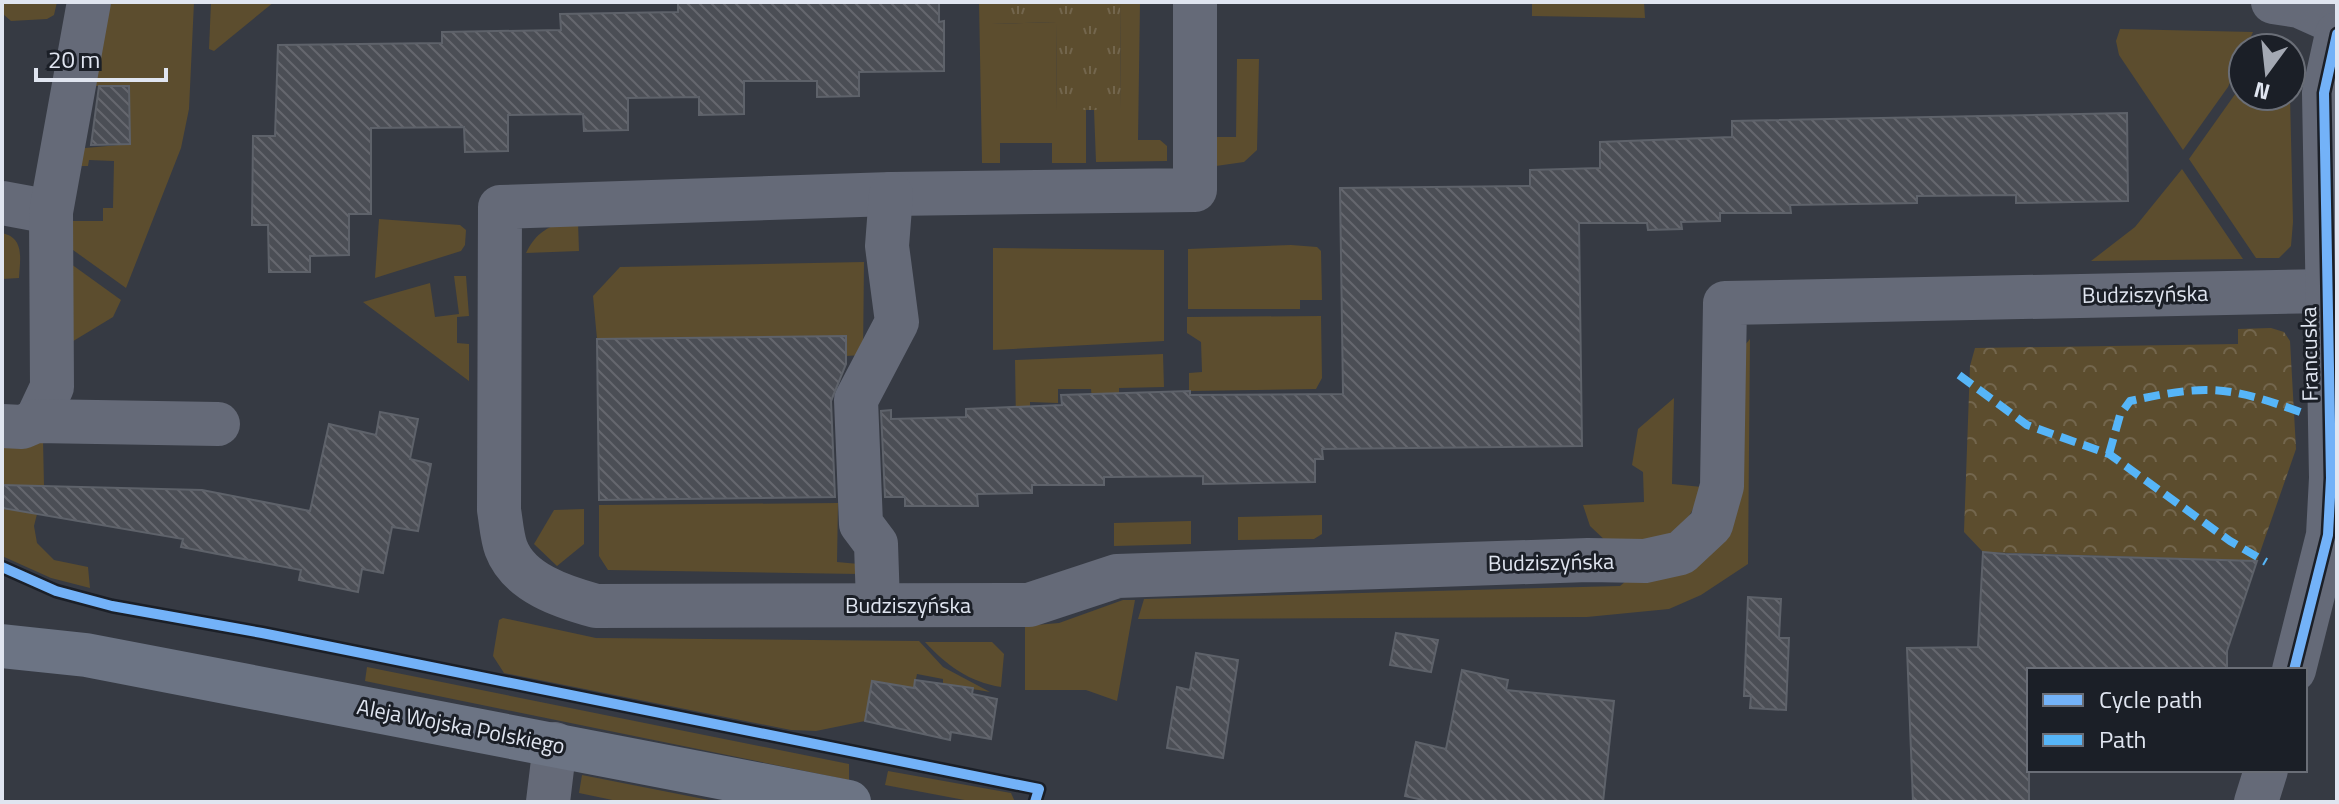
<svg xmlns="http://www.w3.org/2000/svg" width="2339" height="804" font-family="'Titillium Web',sans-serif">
<defs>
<pattern id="forest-crowns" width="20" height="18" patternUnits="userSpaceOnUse" patternTransform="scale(2)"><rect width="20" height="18" fill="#5c4d2e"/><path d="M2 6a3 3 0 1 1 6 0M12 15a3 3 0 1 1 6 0" fill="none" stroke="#73664d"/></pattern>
<pattern id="park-tufts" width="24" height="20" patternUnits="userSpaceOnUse" patternTransform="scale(2)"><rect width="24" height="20" fill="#5c4d2e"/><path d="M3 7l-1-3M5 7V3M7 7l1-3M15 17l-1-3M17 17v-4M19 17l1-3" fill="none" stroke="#73664d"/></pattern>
<pattern id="building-back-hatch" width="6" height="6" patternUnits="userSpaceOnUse" patternTransform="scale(2)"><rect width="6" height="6" fill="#4b4e55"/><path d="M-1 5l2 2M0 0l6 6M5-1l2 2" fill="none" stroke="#65676e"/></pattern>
</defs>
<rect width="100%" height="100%" fill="#363a43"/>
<g fill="#5c4d2e">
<path d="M2,2H57L54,15L47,19L11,21L3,14Z"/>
<path d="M111,2H194L189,109L181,148L126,288L73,250V221H103V208H113L114,161L89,160L88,166H74V149L130,144L128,86H93Z"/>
<path d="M211,2H274L214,51L209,49Z"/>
<path d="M979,2H991L992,24L1056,22L1057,110H1086V163H1052V143H1000V163H982Z"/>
<path d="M1120,2H1140L1138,140H1160L1167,146V161L1096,162L1094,110H1121Z"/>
<path d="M1532,2H1644L1645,18L1532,16Z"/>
<path d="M2120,29L2253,32L2228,87L2183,150L2119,55L2116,41Z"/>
<path d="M1237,59H1259L1257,150L1244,162L1216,166L1214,137H1236Z"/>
<path d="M2243,83V96H2290L2293,222L2291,246L2279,258H2256L2189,159Z"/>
<path d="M2182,169L2243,259L2091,261L2135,227Z"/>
<path d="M379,219L460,225L466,230L465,245L461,251L375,278Z"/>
<path d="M561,222H578L579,251L526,253C534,236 544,229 561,222Z"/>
<path d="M2,233C25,238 20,259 19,278L2,279Z"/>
<path d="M1291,245L1317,247L1321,251L1322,300H1300V309H1188V249Z"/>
<path d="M993,248L1164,250V341L993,350Z"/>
<path d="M864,262L863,355L846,356V336L597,339L593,296L620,267Z"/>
<path d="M71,264L121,300L113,317L70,343Z"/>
<path d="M454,276H466L469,316L457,317V343L469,344V381L363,302L430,283L435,317L459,314Z"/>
<path d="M1321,316L1322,378L1316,389L1189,391V373L1202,372L1201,342L1187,333V317Z"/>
<path d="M1750,339L1748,564L1701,595L1669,609L1587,617L1138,619L1144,599L1620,586L1640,569L1693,560L1744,346Z"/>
<path d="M1163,354L1164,387L1119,388V400L1092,401L1091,389H1058V403L1030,402V425L1016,424L1015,360Z"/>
<path d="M1674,398L1672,484L1702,487C1682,545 1663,538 1608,543L1590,526L1583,505L1644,502L1643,472L1632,465L1638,429Z"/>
<path d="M43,440L44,486L34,526L37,543L54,560L88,567L90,588L51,578L2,556V446Z"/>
<path d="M838,503L837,562L859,564V574L608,570L599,556V505Z"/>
<path d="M584,509V544L557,566L534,544L554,510Z"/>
<path d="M1322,515V534L1314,539L1238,540V517Z"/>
<path d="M1191,521V544L1114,546V523Z"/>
<path d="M1123,600H1135L1117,701L1086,690H1025V626L1059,623Z"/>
<path d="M503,618L596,638L919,641L943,667L990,692L943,684V679L917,674L914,688L873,681L865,721L816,731L791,730L504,673L493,656L499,620Z"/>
<path d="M925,642H992L1004,654L1001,687C969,682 946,665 925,642Z"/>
<path d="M367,667L849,764V780L365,681Z"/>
<path d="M888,771L1011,793L1015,802H975L885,785Z"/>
<path d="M582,775L719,802H622L579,793Z"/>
</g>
<path fill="url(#forest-crowns)" d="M2271,328L2284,332L2290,341L2296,449L2257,561L1983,552L1964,532L1970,366L1975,348L2238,344V329Z"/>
<path fill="url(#park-tufts)" d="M991,2H1120L1121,110H1057L1056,22L991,24Z"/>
<g fill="url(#building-back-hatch)" stroke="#5e626a" stroke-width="2">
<path d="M678,2H939V22L944,21V71L859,72V96L817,97V81H744V114L699,115V97L628,98V130L584,131L583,114L508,115V151L465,152L464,127L371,128V214H349V255L310,256V272H269L268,225H252L253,136H275L278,45L442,43V32L561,30L560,14L678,12Z"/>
<path d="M99,86H129L130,144L91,145Z"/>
<path d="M2127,113L2128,201L2016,203V195L1917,196V203L1790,205L1791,213H1720V221L1681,222L1682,229L1648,230L1647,223H1579L1582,446L1322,449L1323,459H1315V482L1203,484V476L1112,477H1104V485H1032V493L977,494L978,506H905V497H885L881,411L891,410V419L966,417V409L1062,405L1061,395L1190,391V395L1343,394L1340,188L1530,186V170L1600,168V142L1732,137V121Z"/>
<path d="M846,336V364L831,401L835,497L599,500L597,339Z"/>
<path d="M380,412L418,419L410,459L431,464L418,531L392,527L383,573L362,569L358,592L299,580L301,570L181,547L183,539L2,508V485L202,490L310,511L329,424L376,435Z"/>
<path d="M1983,552L2005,554L2257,561L2227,651V670H2029V802H1913L1907,648L1978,647Z"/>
<path d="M1748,597L1781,599L1779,638H1789L1786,710L1750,708L1751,696H1744Z"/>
<path d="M1396,633L1438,640L1431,672L1390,665Z"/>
<path d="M1196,653L1238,660L1223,758L1167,748L1177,687L1190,690Z"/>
<path d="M1462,670L1508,680L1506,690L1614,701L1603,802H1432L1405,796L1416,742L1446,749Z"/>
<path d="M915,680L973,688L972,694L997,699L991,739L951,732L950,740L865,721L872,681L914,688Z"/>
</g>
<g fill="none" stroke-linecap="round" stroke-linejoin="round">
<g stroke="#656a78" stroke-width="44">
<path d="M1195,2V190L891,194L500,207L499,510C501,522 502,537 506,548C519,583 563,597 596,606L1010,605H1029L1117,576L1588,560L1645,561L1681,553L1711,525L1722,486L1725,303L2329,291"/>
<path d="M2273,2L2299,6L2337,23"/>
<path d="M2,203L51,212"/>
<path d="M36,421L52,387L51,212L89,2"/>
<path d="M2,426L22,427L36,421L218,424"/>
<path d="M878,604L876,544L861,524L856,400L897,322L887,246L891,194"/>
<path d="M2294,670L2328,535L2331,478L2324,93L2337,34"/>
<path d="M548,802L555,744"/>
<path d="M2256,802L2266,770"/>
</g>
<path stroke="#6c7484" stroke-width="44" d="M2,646L86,655L849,802"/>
<g stroke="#56b5f8" stroke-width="8" stroke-dasharray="16 8" stroke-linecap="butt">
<path d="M1959,375L2027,425L2109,454L2230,541L2266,562"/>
<path d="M2109,454L2120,415L2130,401C2207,384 2229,386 2303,413"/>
</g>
<defs>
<g id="cycleway">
<path d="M2,567L56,591L112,606L262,633L1039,789L1035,802"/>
<path d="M2294,670L2328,535L2331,478L2324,93L2337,34"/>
</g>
</defs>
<use href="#cycleway" stroke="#1b1f27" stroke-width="15"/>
<use href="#cycleway" stroke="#73b2f8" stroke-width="10"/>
</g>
<g text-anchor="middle" stroke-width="6" stroke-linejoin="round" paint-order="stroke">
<g font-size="22" fill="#e0e5f0" stroke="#1b1f27">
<text transform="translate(2145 294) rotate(-1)" y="8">Budziszyńska</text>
<text transform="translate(2309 354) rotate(-91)" y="8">Francuska</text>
<text transform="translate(1551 562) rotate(-1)" y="8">Budziszyńska</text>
<text x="908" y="613">Budziszyńska</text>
<text transform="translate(461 726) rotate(11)" y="8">Aleja Wojska Polskiego</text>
</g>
</g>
<rect width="2339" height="804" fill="none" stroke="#e0e5f0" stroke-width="8"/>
<rect x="2027" y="668" width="280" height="104" fill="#1b1f27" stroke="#6a6e77" stroke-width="2"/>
<rect x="2043" y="694" width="40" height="12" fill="#73b2f8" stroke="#6a6e77" stroke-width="2"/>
<text x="2099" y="708" font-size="24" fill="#e0e5f0">Cycle path</text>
<rect x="2043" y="734" width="40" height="12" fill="#56b5f8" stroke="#6a6e77" stroke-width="2"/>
<text x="2099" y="748" font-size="24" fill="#e0e5f0">Path</text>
<g transform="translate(2267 72) rotate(195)"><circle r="38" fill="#1b1f27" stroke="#6a6e77" stroke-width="2"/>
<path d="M0-6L14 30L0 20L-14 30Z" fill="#a4a9b3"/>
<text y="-12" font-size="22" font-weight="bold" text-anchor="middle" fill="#e0e5f0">N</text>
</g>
<path d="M36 68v12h130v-12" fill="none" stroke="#e0e5f0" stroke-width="4"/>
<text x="48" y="68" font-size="24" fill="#e0e5f0" stroke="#1b1f27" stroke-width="6" paint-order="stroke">20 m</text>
</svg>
